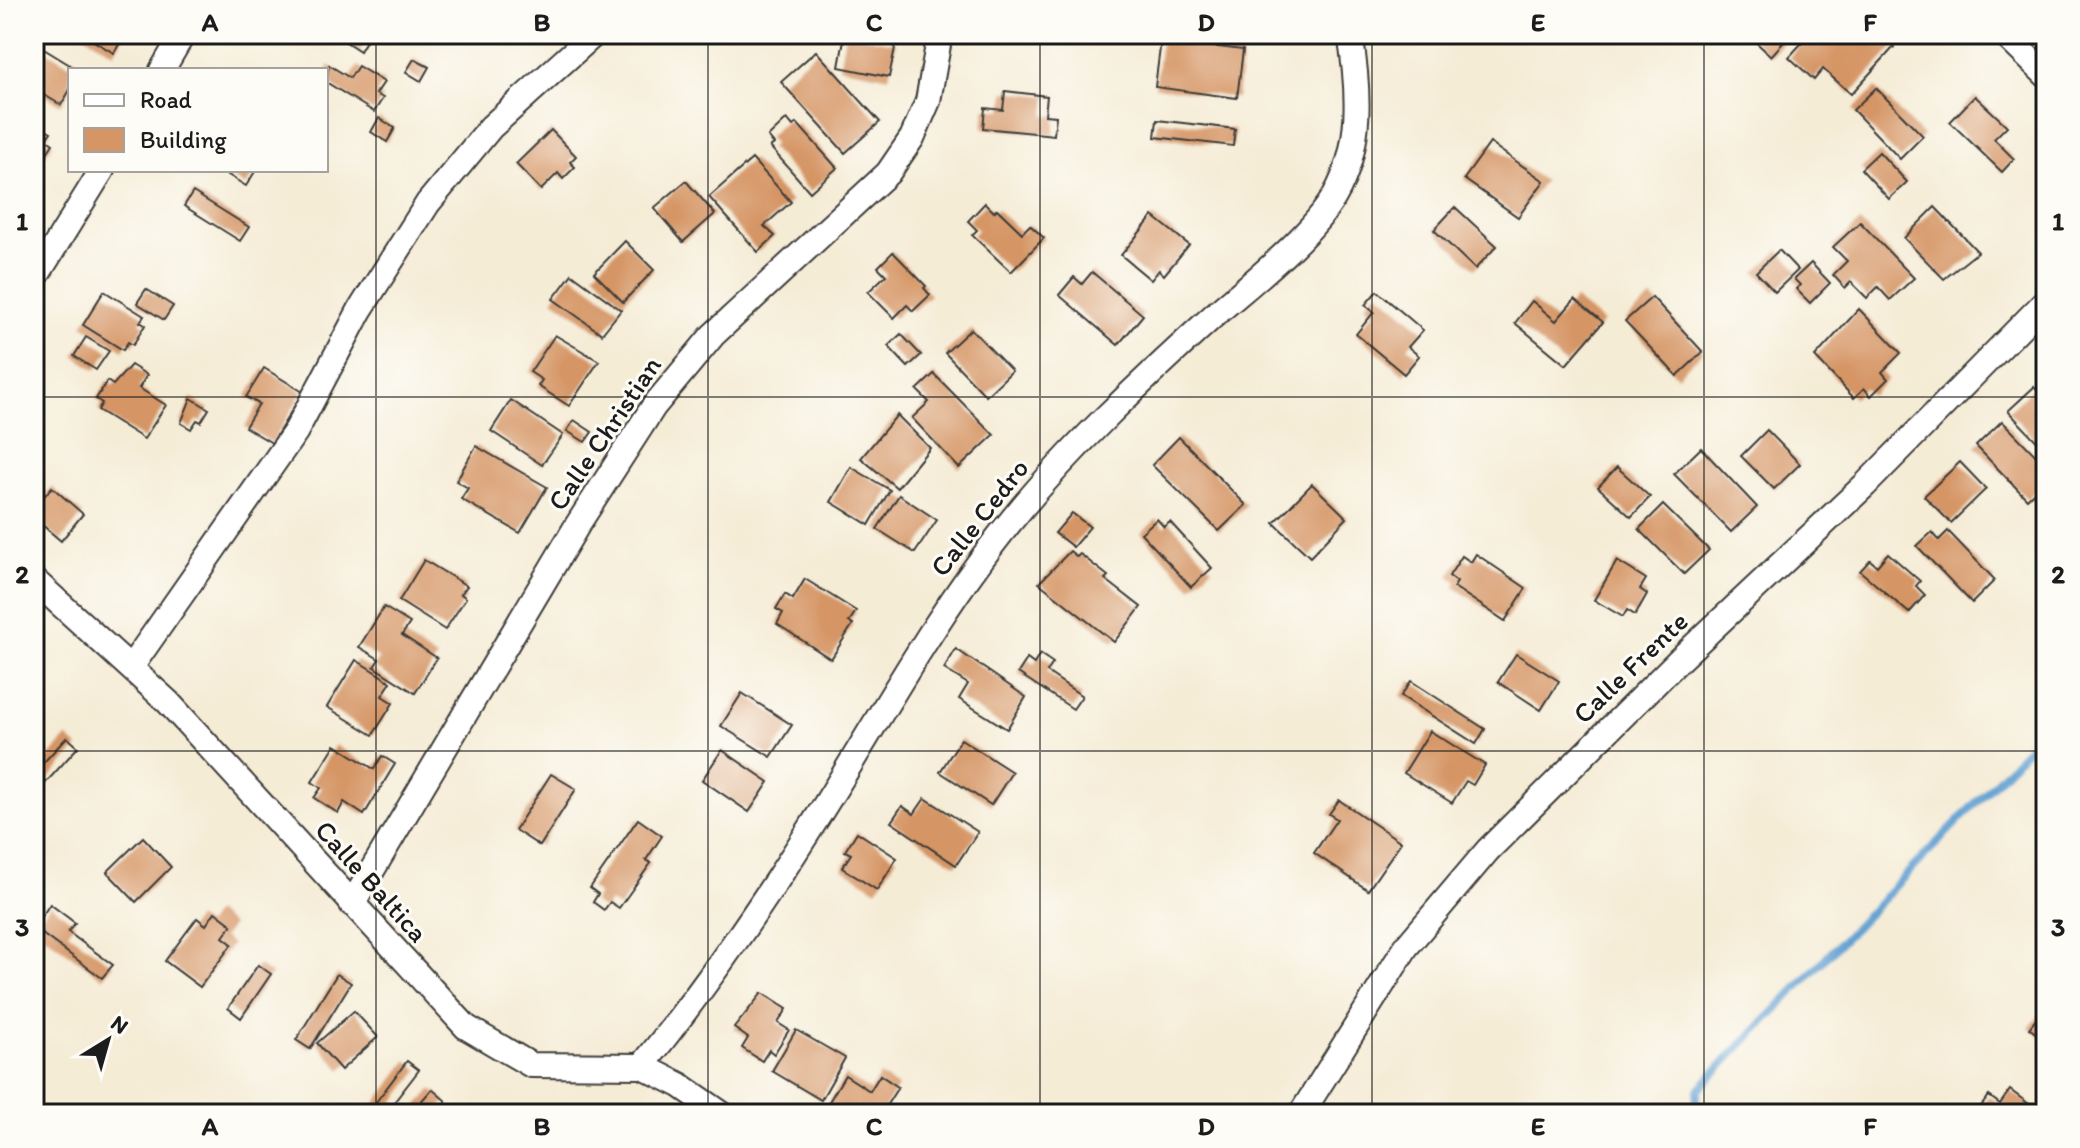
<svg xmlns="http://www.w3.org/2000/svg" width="2080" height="1148" font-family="Itim,sans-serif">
<rect width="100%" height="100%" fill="#fdfcf7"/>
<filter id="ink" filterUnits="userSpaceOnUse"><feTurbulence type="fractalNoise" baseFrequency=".0125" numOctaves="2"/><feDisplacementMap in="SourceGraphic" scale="16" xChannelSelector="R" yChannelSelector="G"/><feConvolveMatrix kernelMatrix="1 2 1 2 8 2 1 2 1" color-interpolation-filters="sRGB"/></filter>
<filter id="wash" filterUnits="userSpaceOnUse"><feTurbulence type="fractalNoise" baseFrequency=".006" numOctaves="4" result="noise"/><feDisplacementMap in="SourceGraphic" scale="32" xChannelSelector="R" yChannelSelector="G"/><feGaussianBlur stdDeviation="1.8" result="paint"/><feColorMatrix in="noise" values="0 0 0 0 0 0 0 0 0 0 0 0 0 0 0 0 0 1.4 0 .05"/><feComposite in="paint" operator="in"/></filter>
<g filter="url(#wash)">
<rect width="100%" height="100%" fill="#f5ecd6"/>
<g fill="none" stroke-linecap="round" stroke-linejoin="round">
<path stroke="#5e9fd1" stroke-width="8" d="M1694,1114L1698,1090L2046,730"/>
</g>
<g id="blocks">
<g fill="#d59565">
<path d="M82,34H125L114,53Z"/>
<path d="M334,34H370L360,51Z"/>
<path d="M845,34L896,43L889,77L839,67Z"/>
<path d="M1747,34H1791L1771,56Z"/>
<path d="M1810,34H1879L1894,47L1851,94L1823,69L1814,80L1789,57Z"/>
<path d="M1161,40L1243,50L1237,98L1155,87Z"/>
<path d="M34,43L78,70H70V90L61,105L34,89Z"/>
<path d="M816,51L880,122L845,153L781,82Z"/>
<path d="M414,59L429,67L421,81L406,72Z"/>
<path d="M329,65L350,78L358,66L384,82L376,94L383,98L374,112L326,82Z"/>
<path d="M1876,88L1923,136L1900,159L1853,110Z"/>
<path d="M1005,91L1047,96L1045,115L1056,116L1054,135L983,128L985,108L1003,110Z"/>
<path d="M1975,96L2007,126L1994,139L2014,159L2002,172L1950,122Z"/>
<path d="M379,118L395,128L387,142L371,132Z"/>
<path d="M787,119L793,126L797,123L837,168L810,192L770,147L774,144L768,137Z"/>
<path d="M1157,120L1235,129L1233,146L1155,137Z"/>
<path d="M34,122L51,132L46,139L53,144L45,156L38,152L34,159Z"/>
<path d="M551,130L576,156L570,162L575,167L563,179L558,173L541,190L516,164Z"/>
<path d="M1490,143L1544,181L1518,217L1464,179Z"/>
<path d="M1879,152L1907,182L1889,199L1861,169Z"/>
<path d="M752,159L791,202L764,226L775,236L758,252L709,197Z"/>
<path d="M220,170H256L246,186Z"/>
<path d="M686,181L715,214L683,242L654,208Z"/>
<path d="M193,192L249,227L240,241L184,206Z"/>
<path d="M985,203L994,212L997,209L1022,233L1030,225L1044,238L1011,272L972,235L977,230L968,221Z"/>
<path d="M1455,207L1497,246L1475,269L1434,230Z"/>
<path d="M1935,207L1978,252L1944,279L1904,238Z"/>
<path d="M1153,216L1189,245L1164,275L1159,270L1151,280L1121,255Z"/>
<path d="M1860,222L1914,278L1890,300L1878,287L1867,298L1851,282L1845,288L1833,275L1847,261L1833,247Z"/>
<path d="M625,241L654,270L623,302L594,273Z"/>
<path d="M1779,250L1798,270L1775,292L1756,272Z"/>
<path d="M893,252L926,286L924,288L930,295L913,311L907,305L894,318L868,292L886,275L878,267Z"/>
<path d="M1811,263L1830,283L1810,303L1796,289L1800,285L1794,279Z"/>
<path d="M1092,272L1143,315L1118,345L1059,295L1074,277L1082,284Z"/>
<path d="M572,274L621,310L602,334L553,299Z"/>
<path d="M146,289L173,306L164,320L137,303Z"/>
<path d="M104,291L144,316L140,322L145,325L133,345L128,342L123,350L83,325Z"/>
<path d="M1377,291L1423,330L1408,347L1419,356L1404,374L1356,334L1374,312L1365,305Z"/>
<path d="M1652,297L1703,352L1677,376L1625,321Z"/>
<path d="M1575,299L1603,322L1566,365L1515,323L1532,301L1556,321Z"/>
<path d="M1859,309L1901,353L1882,372L1888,379L1871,396L1864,388L1854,398L1815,357Z"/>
<path d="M971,329L1012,371L986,396L945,353Z"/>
<path d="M901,334L921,355L908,367L888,346Z"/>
<path d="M555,335L599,361L569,406L538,386L542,380L530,372Z"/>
<path d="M86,337L109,351L96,370L74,356Z"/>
<path d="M131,365L147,375L139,388L166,405L144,439L98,410L102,403L96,399L107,381L113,385Z"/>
<path d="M264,368L303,392L272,443L245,427L259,404L246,397Z"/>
<path d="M934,374L994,435L959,468L912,418L929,402L917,390Z"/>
<path d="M2034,387L2040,393L2046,387V451L2008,411Z"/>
<path d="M191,398L209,409L201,422L197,420L191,429L181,423Z"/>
<path d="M511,400L563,435L542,465L491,431Z"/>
<path d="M897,415L930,448L897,488L861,458Z"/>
<path d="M574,420L592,432L585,442L567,431Z"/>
<path d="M2002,421L2046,466V481L2027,499L1976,446Z"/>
<path d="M1767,430L1800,464L1774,489L1741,456Z"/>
<path d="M1179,437L1246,505L1219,531L1152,465Z"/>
<path d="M476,446L547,487L520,533L461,499L468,488L456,481Z"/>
<path d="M1701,448L1757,507L1731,532L1674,474Z"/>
<path d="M1960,462L1986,489L1951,523L1924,496Z"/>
<path d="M851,467L890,490L869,525L831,502Z"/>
<path d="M1617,467L1650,497L1631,517L1598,487Z"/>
<path d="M1312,484L1347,518L1310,557L1274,523Z"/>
<path d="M52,487L83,514L61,541L34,518V508Z"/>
<path d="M899,495L937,520L915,553L877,529Z"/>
<path d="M1663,505L1709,550L1684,574L1639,529Z"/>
<path d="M1072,513L1090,527L1073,547L1055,533Z"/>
<path d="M1157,519L1164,527L1170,522L1212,568L1191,587L1141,533Z"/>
<path d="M1948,531L1995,580L1972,603L1917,546L1932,532L1939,540Z"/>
<path d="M1070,551L1077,557L1080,554L1108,576L1105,579L1141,607L1114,642L1039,583Z"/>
<path d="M1888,553L1920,581L1916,586L1925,595L1909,613L1860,571L1870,560L1877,566Z"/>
<path d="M1476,554L1526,588L1505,621L1454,587L1457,582L1449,576L1462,556L1471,562Z"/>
<path d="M424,560L467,586L461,594L466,598L445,630L399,601Z"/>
<path d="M1617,561L1646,579L1640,589L1647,594L1635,615L1627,610L1623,617L1594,600Z"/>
<path d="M805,579L856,611L849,622L853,624L831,659L777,624L783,613L776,609L785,594L793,599Z"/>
<path d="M384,607L410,623L402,635L437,658L415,693L374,667L379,659L359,647Z"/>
<path d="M956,649L1026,697L1007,729L959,699L968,684L944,669Z"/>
<path d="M1040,654L1053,663L1047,672L1082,696L1073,709L1018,673L1027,659L1034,664Z"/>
<path d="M1516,654L1559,681L1541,710L1498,682Z"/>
<path d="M356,660L391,682L382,696L393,703L373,735L327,707Z"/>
<path d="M1411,681L1485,729L1476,744L1401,696Z"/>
<path d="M742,693L792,725L771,757L721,726Z"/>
<path d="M1430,731L1485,765L1473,785L1466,781L1452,803L1404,773Z"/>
<path d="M67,737L78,747L41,788L34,781V773Z"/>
<path d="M961,739L1012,772L991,805L940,772Z"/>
<path d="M335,745L374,769L382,756L395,764L364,815L344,802L338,813L314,798L321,788L312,782Z"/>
<path d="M722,750L769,782L749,812L702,780Z"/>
<path d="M551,774L576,789L540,846L515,830Z"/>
<path d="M925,798L978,832L956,865L891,822L902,806L914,814Z"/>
<path d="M1339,800L1401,842L1368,890L1314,853L1337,819L1329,814Z"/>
<path d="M638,819L662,836L646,860L651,863L619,908L610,902L604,910L593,902L598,894L590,888Z"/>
<path d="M857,832L897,858L877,890L842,868L851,854L845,851Z"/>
<path d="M143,837L171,867L136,902L107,872Z"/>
<path d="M50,904L75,923L68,932L113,965L102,978L34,928Z"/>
<path d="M215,912L232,925L223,937L232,944L200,987L165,961L197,918L206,925Z"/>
<path d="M258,965L271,974L241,1018L228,1008Z"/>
<path d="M337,974L351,983L310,1049L296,1040Z"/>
<path d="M762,993L787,1009L778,1023L789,1030L774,1054L769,1050L762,1061L742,1048L748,1038L734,1028Z"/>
<path d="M2046,1007V1041L2029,1028Z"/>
<path d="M354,1011L378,1037L341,1070L317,1043Z"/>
<path d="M796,1030L845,1058L821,1100L772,1071Z"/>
<path d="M407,1061L419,1070L385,1114H367Z"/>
<path d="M845,1075L870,1091L880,1075L898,1087L881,1114H841L827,1105Z"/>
<path d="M432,1089L446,1101L435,1114H410Z"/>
<path d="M2010,1090L2037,1110L2034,1114H1975L1989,1096L2000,1104Z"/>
</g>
</g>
</g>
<g filter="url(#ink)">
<use href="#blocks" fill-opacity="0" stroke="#3d3b38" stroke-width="2"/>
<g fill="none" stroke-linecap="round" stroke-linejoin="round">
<defs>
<g id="minor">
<path d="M2004,34L2046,75"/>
<path d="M162,70L183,34"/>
<path d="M34,280L102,170"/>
<path d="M34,580L168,702L466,1027L531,1065L642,1066L680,1085L722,1114"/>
<path d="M131,667L296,431L360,310L428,203L491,127L594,34"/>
<path d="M352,904L578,524L654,406L713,335L888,173L912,138L928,101L940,34"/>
<path d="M642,1066C703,991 758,911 810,829C876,726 933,617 1011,521C1070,448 1140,383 1210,319C1247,286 1309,239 1334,197C1363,147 1359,89 1350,34"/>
<path d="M1301,1114L1406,947L1488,850L1680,659L1865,485L2046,301"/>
</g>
</defs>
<use href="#minor" stroke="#3d3b38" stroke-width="28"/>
<use href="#minor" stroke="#fff" stroke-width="24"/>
</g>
</g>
<path fill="none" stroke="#1c1c1c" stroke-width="2" stroke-opacity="0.55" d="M376,34V1114M708,34V1114M1040,34V1114M1372,34V1114M1704,34V1114M34,397H2046M34,751H2046"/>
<g text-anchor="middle" stroke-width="6" stroke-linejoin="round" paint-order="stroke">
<g font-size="28" fill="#1c1c1c" stroke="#fdfcf7">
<text transform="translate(604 433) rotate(-56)" y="10">Calle Christian</text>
<text transform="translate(979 517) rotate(-52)" y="10">Calle Cedro</text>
<text transform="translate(1630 667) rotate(-44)" y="10">Calle Frente</text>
<text transform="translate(372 881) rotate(48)" y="10">Calle Baltica</text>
</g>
</g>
<rect width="2080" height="1148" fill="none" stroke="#fdfcf7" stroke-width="88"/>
<rect x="68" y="68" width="260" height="104" fill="#fdfcf7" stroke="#a3a29f" stroke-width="2"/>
<rect x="84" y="94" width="40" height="12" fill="#ffffff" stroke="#a3a29f" stroke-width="2"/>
<text x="140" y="108" font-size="24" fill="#1c1c1c">Road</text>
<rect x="84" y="128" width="40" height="24" fill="#d59565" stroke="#a3a29f" stroke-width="2"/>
<text x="140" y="148" font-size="24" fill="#1c1c1c">Building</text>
<g transform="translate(108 1040) rotate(37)" stroke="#fdfcf7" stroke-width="6" paint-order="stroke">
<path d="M0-6L14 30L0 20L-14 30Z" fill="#1c1c1c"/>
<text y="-12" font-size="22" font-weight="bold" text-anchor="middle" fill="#1c1c1c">N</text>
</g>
<rect x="44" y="44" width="1992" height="1060" fill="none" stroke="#1c1c1c" stroke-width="3"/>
<g font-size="26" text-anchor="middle" font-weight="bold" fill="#1c1c1c">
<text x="210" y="31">A</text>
<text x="542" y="31">B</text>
<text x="874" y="31">C</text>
<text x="1206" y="31">D</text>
<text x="1538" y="31">E</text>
<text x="1870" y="31">F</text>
<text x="22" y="230">1</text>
<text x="2058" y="230">1</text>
<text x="22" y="583">2</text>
<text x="2058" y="583">2</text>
<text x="22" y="936">3</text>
<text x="2058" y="936">3</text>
<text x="210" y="1135">A</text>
<text x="542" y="1135">B</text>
<text x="874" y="1135">C</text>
<text x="1206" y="1135">D</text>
<text x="1538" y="1135">E</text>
<text x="1870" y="1135">F</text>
</g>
</svg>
